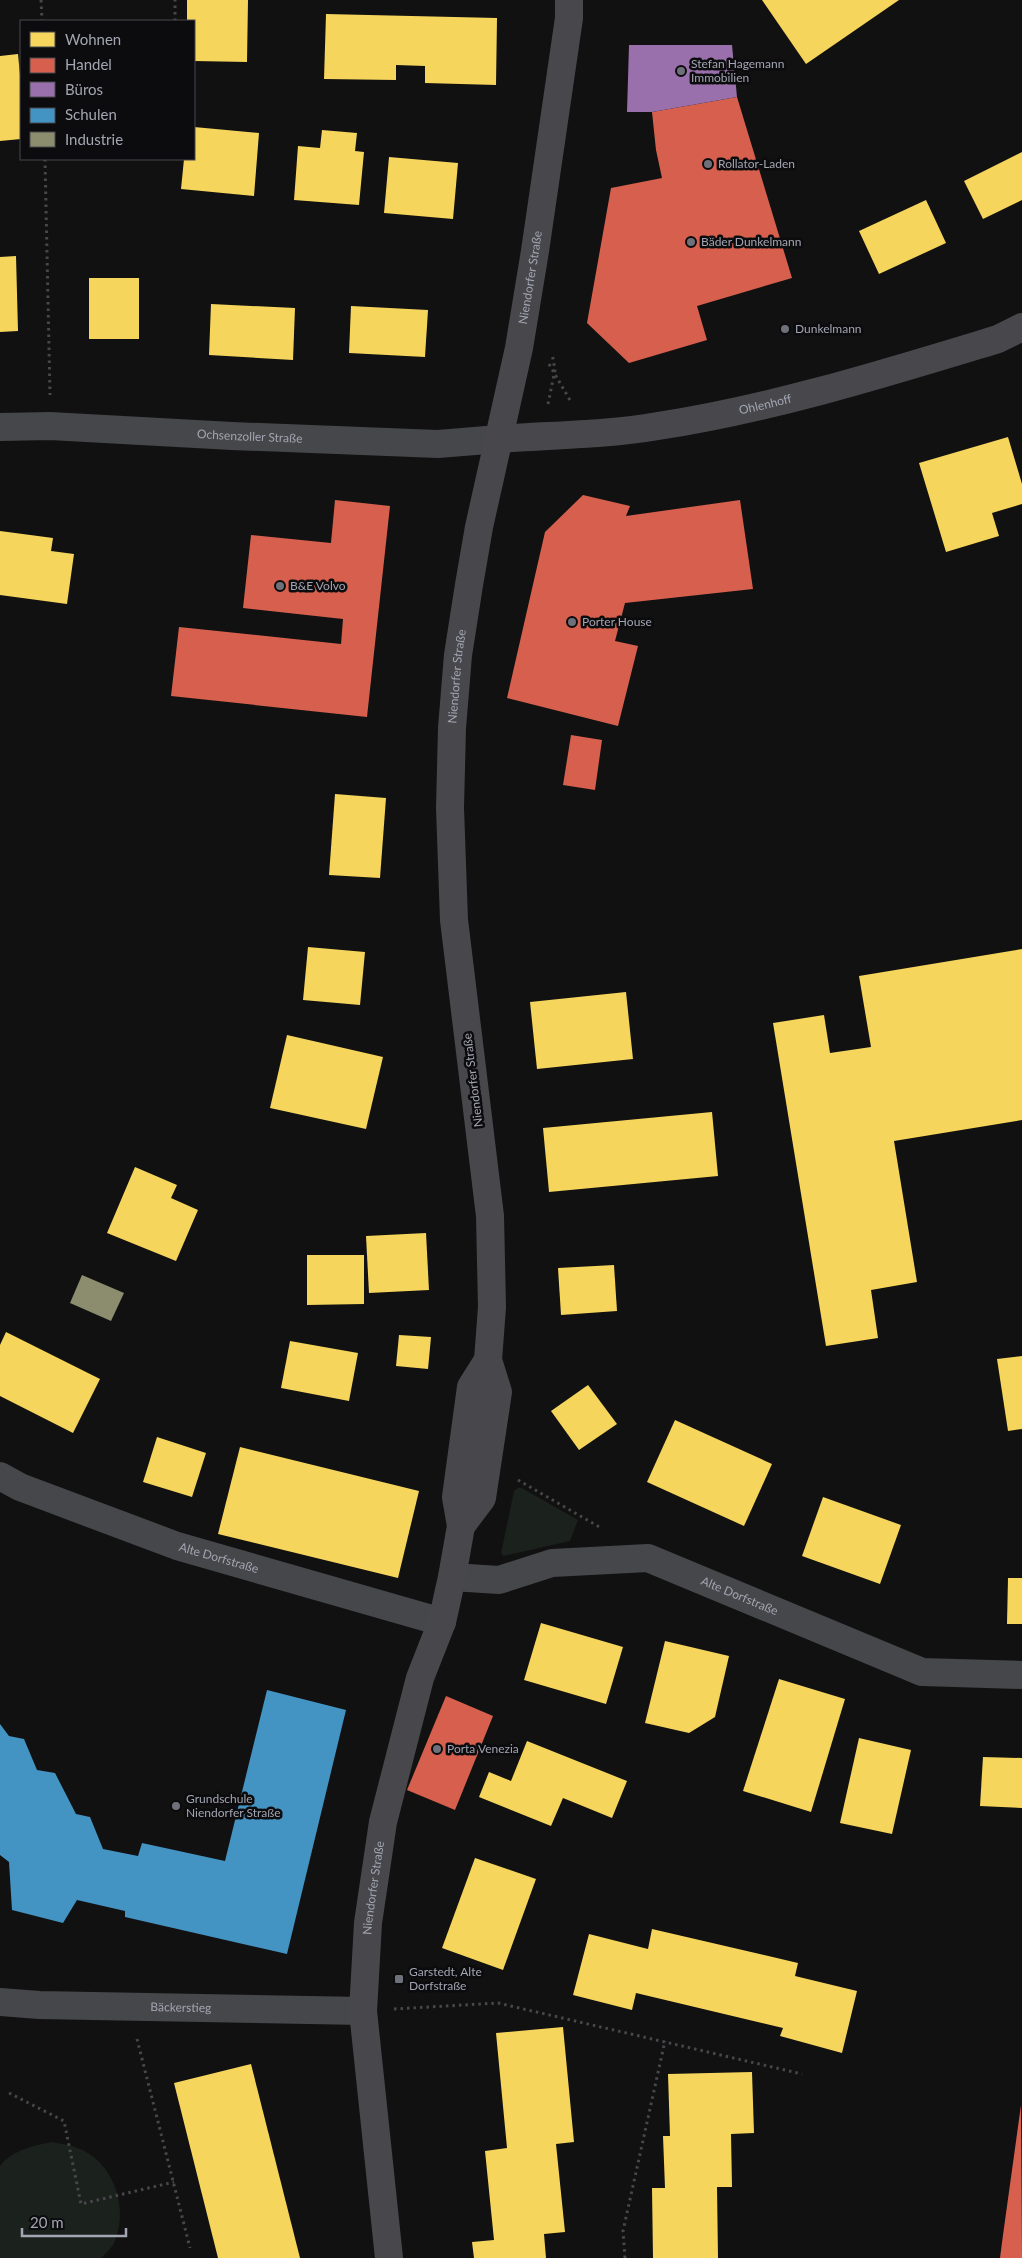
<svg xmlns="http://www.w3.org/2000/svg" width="1022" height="2258" font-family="Lato,sans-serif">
<rect width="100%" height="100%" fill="#111"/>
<g fill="#1b211c">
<path d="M518,1488H522L578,1520L570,1541L503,1556L501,1553L514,1491Z"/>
<path d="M52,2142C59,2144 68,2144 75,2147C113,2159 130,2208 114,2243C111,2249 105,2254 101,2258H0V2166C12,2150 33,2146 52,2142Z"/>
</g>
<g fill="#f6d55c">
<path d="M187,0H248L247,62L194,61V21H187Z"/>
<path d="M762,0H899L806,64Z"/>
<path d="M326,14L497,18L496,85L425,83V66L396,65V80L324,79Z"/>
<path d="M18,54L21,85V139L0,141V56Z"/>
<path d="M194,127L259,133L254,196L181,189L184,159H194Z"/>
<path d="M322,130L357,133L355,151L364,152L359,205L294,200L298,146L320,148Z"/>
<path d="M1022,152V200L983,219L964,181Z"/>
<path d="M389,157L458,163L453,219L384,213Z"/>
<path d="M926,200L946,243L879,274L859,231Z"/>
<path d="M16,256L18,331L0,332V257Z"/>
<rect x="89" y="278" width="50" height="61"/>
<path d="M211,304L295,308L293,360L209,355Z"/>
<path d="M351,306L428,310L425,357L349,353Z"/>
<path d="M1008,437L1022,484V504L992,513L999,536L946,552L919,463Z"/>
<path d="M0,531L53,538L51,551L74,554L67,604L0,595Z"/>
<path d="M335,794L386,798L380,878L329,875Z"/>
<path d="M308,947L365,952L360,1005L303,1000Z"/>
<path d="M1022,949V1120L894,1141L917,1282L871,1290L878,1338L826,1346L773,1023L824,1015L830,1053L871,1047L859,976Z"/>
<path d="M626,992L633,1059L537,1069L530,1002Z"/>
<path d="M287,1035L383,1057L366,1129L270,1108Z"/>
<path d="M712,1112L718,1176L549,1192L543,1128Z"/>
<path d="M135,1167L177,1185L171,1198L198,1210L176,1261L107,1233Z"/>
<path d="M426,1233L429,1290L369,1293L366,1236Z"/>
<path d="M307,1255H364V1304L307,1305Z"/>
<path d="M614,1265L617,1311L561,1315L558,1268Z"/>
<path d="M6,1332L100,1379L73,1433L0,1396V1345Z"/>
<path d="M399,1335L431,1337L428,1369L396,1366Z"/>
<path d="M290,1341L358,1353L349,1401L281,1388Z"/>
<path d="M1022,1356V1429L1008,1431L997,1359Z"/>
<path d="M588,1385L617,1424L579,1450L551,1411Z"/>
<path d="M675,1420L772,1464L744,1526L647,1482Z"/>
<path d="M157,1437L206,1453L192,1497L143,1482Z"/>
<path d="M240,1447L419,1491L398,1578L218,1534Z"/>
<path d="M823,1497L901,1525L880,1584L802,1556Z"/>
<path d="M1008,1578H1022V1624H1007Z"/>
<path d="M541,1623L623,1647L606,1704L524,1680Z"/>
<path d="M665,1641L729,1656L715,1717L689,1733L645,1723Z"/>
<path d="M779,1679L845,1699L811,1812L743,1791Z"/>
<path d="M859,1738L911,1750L892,1834L840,1823Z"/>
<path d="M527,1741L627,1781L612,1818L563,1798L551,1826L479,1797L489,1772L511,1781Z"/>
<path d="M983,1757L1022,1758V1808L980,1806Z"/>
<path d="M475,1858L536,1879L503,1970L442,1948Z"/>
<path d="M652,1929L798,1963L795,1976L857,1991L842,2053L780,2036L783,2028L636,1993L632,2010L573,1995L589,1934L648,1949Z"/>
<path d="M563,2027L574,2142L556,2144L565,2232L544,2234L546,2258H474L472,2242L494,2240L485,2151L507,2148L496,2033Z"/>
<path d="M251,2064L300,2258H218L174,2083Z"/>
<path d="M752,2072L754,2133L731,2134L732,2187H717L718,2258H653L652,2188H665L663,2136H670L668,2074Z"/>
</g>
<g fill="#d6604d">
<path d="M737,97L792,278L697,306L707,340L629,363L587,323L611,188L662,178L656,150L652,112Z"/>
<path d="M583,495L630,506L626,516L740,500L753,589L625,603L615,641L638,646L618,726L507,698L545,532Z"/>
<path d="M335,500L390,506L367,717L171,696L179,627L341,644L343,619L243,608L251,535L331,543Z"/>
<path d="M571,735L602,740L595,790L563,785Z"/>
<path d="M446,1696L493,1716L455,1810L407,1790Z"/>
<path d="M1021,2105L1022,2258H1000L1003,2235Z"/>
</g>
<path fill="#9970ab" d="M629,45H732L737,97L652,112H627Z"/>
<path fill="#4393c3" d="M267,1690L346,1710L287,1954L125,1917V1911L77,1900L63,1923L12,1910L9,1862L0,1855V1724L9,1736L24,1739L37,1770L55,1773L76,1814L90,1817L103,1849L138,1856L142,1843L225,1861Z"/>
<path fill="#8c8c6e" d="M82,1275L124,1293L111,1321L70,1303Z"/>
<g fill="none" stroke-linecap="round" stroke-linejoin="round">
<g stroke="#47474c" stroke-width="3" stroke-dasharray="2.5 4" stroke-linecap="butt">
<path d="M41,0L42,21"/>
<path d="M175,21V0"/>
<path d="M45,159L50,395"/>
<path d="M549,364L571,402"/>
<path d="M548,404L555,370L552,353"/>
<path d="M518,1480L601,1528"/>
<path d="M394,2009L498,2003L802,2074"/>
<path d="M137,2039L190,2248"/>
<path d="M9,2093L64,2121L81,2204L174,2182"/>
<path d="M625,2258L623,2231L665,2041"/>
</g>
<g stroke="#46474a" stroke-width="28">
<path id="s1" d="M0,427L50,426L232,436L438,444L499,439"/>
<path id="s2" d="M0,1476L20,1487L177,1546L442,1622"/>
<path id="s3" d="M452,1577L499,1580L552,1563L648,1558L922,1672L1022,1675"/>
<path id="s4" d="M0,2002L39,2005L363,2011"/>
</g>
<g stroke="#48484c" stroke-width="28">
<path id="s5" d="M499,439C552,435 606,435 658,426C774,408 886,373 998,339L1022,327"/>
<path id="s6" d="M461,1526L482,1498L498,1392L488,1360L492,1307L490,1216L454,920L450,808L452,728L458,655L469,585L479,527L519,348L535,251L569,18V0"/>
<path id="s7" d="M389,2258L363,2011L368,1923L383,1822L420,1678L442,1622L452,1577L461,1526L456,1497L471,1387L488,1360"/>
</g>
</g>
<g fill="#6f717a" stroke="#0c0b0d" stroke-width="2">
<circle cx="681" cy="71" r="5"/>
<circle cx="708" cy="164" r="5"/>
<circle cx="691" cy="242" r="5"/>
<circle cx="785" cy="329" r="5"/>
<circle cx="280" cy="586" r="5"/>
<circle cx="572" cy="622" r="5"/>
<circle cx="437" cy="1749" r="5"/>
<circle cx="176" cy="1806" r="5"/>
<rect x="394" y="1974" width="10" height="10" rx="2.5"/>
</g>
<g text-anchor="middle" stroke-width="5" stroke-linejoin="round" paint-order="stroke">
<g font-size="12" fill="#a2a5b2" stroke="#0c0b0d" text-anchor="start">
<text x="691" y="68">Stefan Hagemann<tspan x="691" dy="14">Immobilien</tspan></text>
<text x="718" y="168">Rollator-Laden</text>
<text x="701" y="246">Bäder Dunkelmann</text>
<text x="795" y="333">Dunkelmann</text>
<text x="290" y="590">B&amp;E Volvo</text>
<text x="582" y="626">Porter House</text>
<text x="447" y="1753">Porta Venezia</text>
<text x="186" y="1803">Grundschule<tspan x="186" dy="14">Niendorfer Straße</tspan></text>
<text x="409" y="1976">Garstedt, Alte<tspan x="409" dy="14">Dorfstraße</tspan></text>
</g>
<g font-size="12" fill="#a2a5b2" stroke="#0c0b0d">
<text dy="4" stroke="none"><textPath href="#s6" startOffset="1268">Niendorfer Straße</textPath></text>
<text dy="4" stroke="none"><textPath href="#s5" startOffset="269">Ohlenhoff</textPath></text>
<text dy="4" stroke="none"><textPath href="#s1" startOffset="250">Ochsenzoller Straße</textPath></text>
<text dy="4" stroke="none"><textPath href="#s6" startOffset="862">Niendorfer Straße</textPath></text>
<text transform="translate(473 1080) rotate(-97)" y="4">Niendorfer Straße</text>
<text dy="4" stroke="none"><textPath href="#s2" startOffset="234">Alte Dorfstraße</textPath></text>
<text dy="4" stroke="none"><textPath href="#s3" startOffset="298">Alte Dorfstraße</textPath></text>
<text dy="4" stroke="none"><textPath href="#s7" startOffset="372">Niendorfer Straße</textPath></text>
<text dy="4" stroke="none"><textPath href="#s4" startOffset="181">Bäckerstieg</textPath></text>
</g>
</g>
<rect x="20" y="20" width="175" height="140" fill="#0c0b0d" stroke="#48494f"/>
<rect x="30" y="32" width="25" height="15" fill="#f6d55c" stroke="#48494f"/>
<text x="65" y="45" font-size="15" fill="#a2a5b2">Wohnen</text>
<rect x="30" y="58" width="25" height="15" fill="#d6604d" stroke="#48494f"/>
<text x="65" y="70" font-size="15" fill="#a2a5b2">Handel</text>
<rect x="30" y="82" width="25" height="15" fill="#9970ab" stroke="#48494f"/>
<text x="65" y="95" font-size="15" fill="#a2a5b2">Büros</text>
<rect x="30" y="108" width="25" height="15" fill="#4393c3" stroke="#48494f"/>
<text x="65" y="120" font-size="15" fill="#a2a5b2">Schulen</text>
<rect x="30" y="132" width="25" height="15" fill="#8c8c6e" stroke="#48494f"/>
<text x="65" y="145" font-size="15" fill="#a2a5b2">Industrie</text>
<path d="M22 2228v8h104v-8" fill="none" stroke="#a2a5b2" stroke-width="2.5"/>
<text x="30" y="2228" font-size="15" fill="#a2a5b2" stroke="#0c0b0d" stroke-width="4" paint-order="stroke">20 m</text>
</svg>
